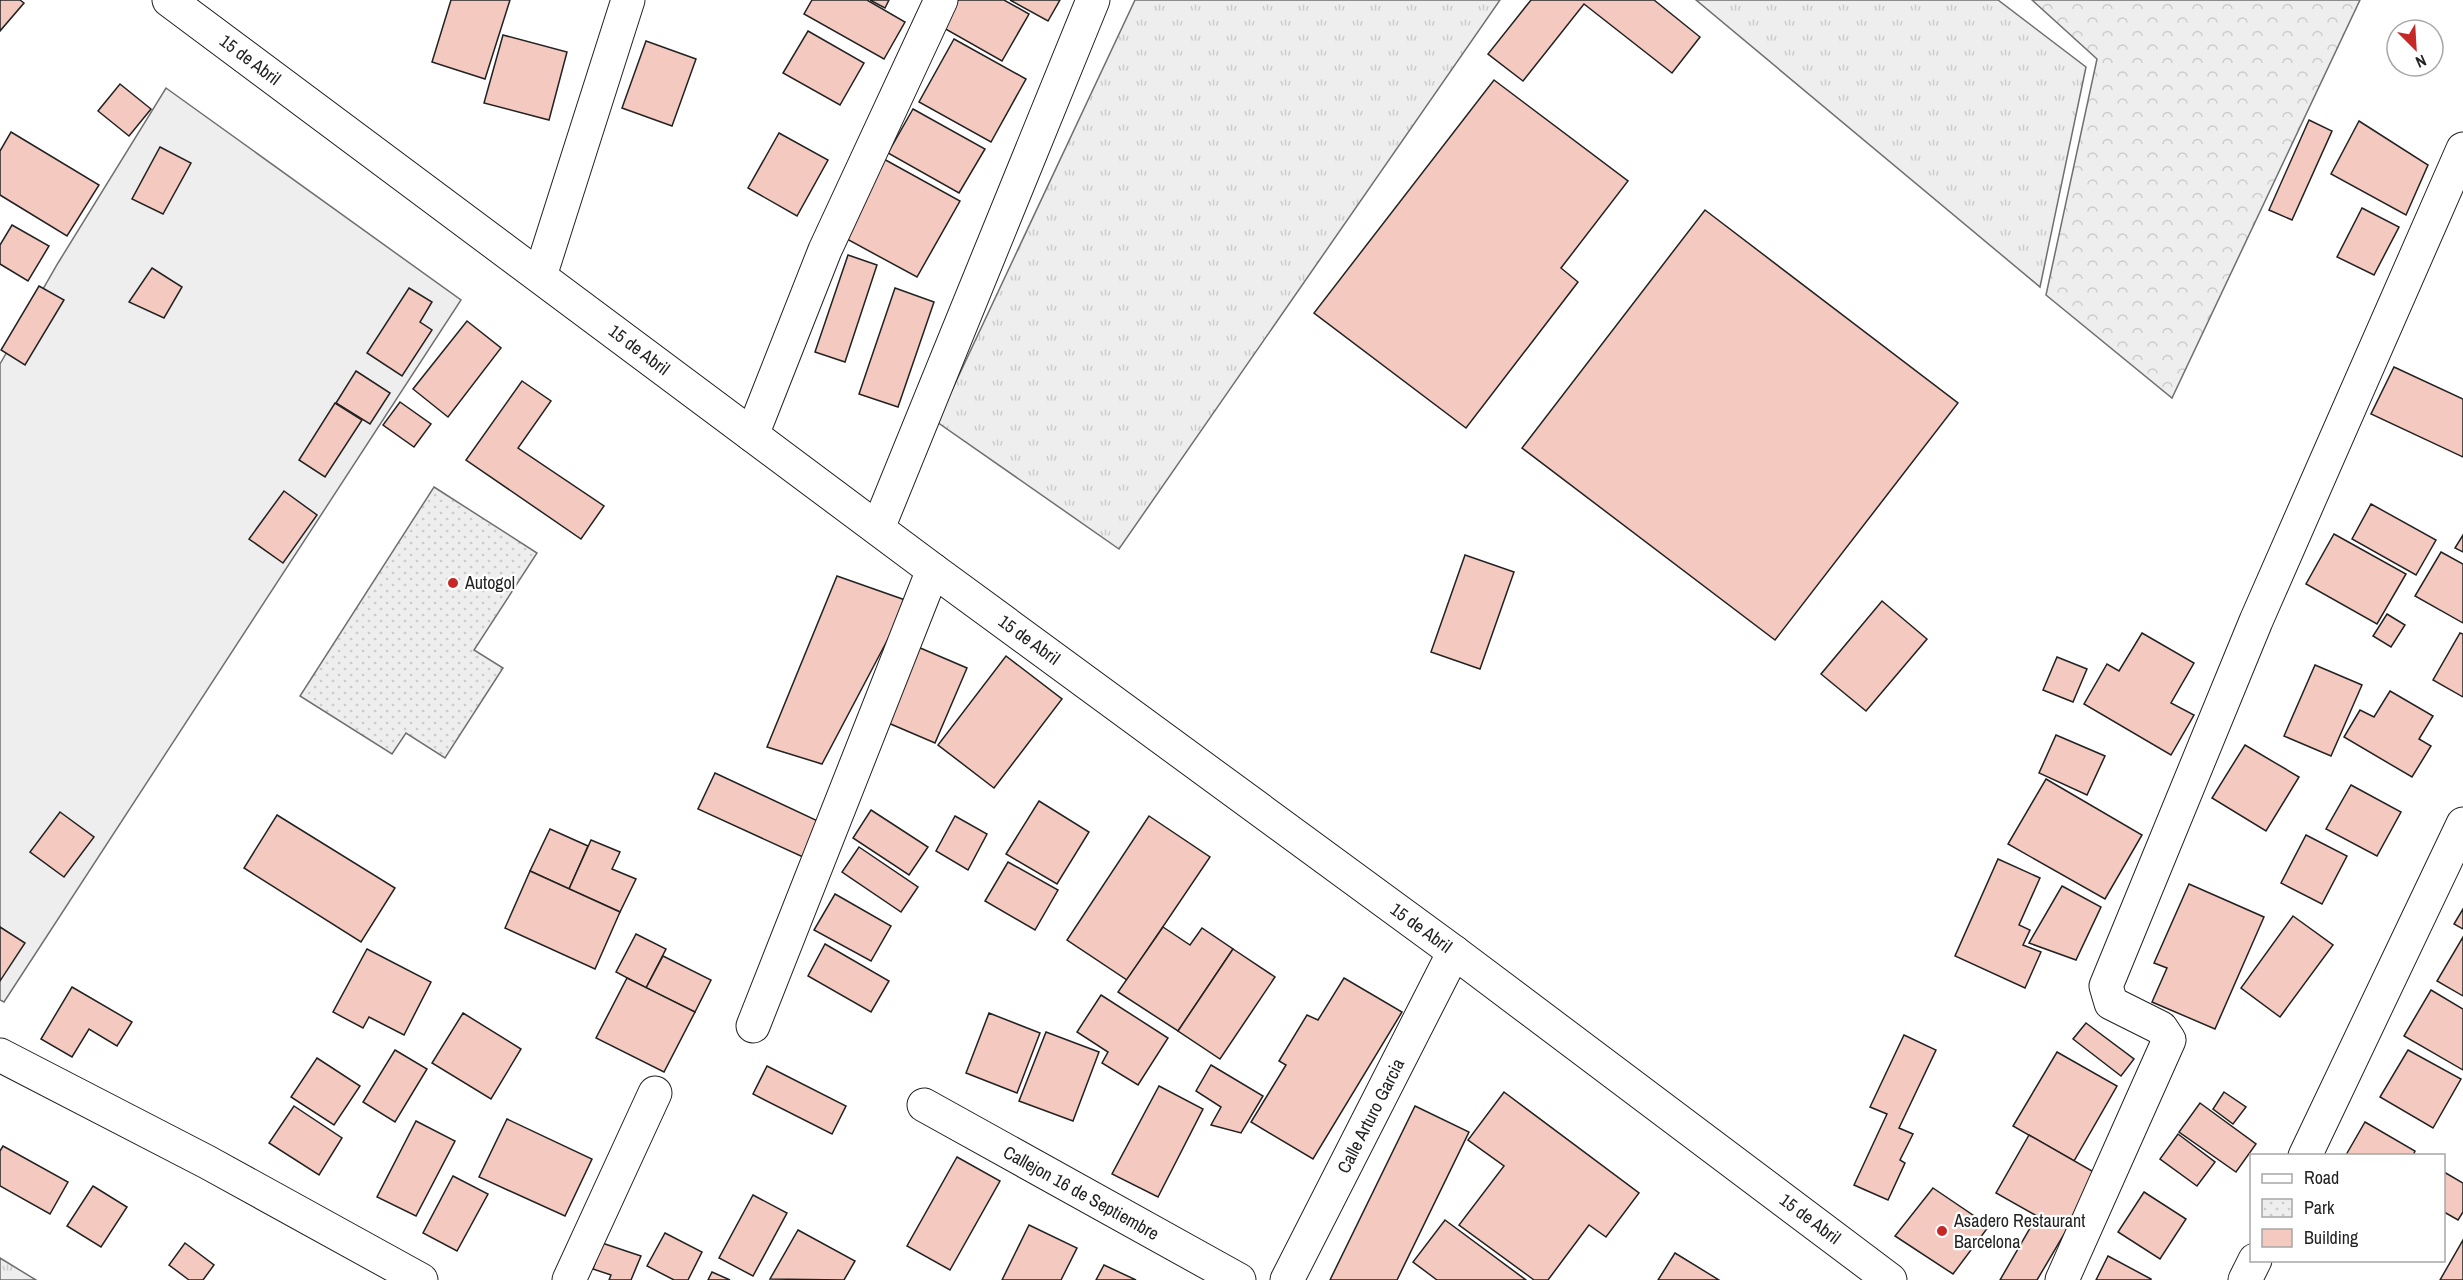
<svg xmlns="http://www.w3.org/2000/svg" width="2463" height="1280" font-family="'Archivo Narrow',sans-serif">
<defs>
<pattern id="grass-tufts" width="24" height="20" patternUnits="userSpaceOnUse" patternTransform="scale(1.5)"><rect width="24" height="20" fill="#eee"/><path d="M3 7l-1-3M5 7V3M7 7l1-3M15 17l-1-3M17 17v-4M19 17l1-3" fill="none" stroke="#ccc"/></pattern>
<pattern id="forest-crowns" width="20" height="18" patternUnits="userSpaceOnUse" patternTransform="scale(1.5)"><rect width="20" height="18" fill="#eee"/><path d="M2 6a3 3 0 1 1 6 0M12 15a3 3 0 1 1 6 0" fill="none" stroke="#ccc"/></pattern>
<pattern id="park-dots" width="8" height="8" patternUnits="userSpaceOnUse" patternTransform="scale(1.5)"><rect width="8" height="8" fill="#eee"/><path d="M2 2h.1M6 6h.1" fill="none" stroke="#ccc" stroke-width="1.8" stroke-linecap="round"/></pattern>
</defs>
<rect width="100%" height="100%" fill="#fff"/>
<g fill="url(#grass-tufts)" stroke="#6f6f6f" stroke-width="1.5">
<path d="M1135,0H1500L1119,549L937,422Z"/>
<path d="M1696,0H1998L2086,67L2040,287Z"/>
<path d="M0,1258L36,1280H0Z"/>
</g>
<path fill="url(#forest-crowns)" stroke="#6f6f6f" stroke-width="1.5" d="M2032,0H2360L2172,398L2046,295L2097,59Z"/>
<path fill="url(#park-dots)" stroke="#6f6f6f" stroke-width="1.5" d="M434,487L537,553L474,650L503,668L445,758L406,733L392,754L300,696Z"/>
<path fill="#eee" stroke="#6f6f6f" stroke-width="1.5" d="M166,88L461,300L4,1002L0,1000V364L58,263Z"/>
<g fill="#f3c9c0" stroke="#222" stroke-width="1.5">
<path d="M0,0H20L24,3L0,31Z"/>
<path d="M451,0H510L485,79L432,62Z"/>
<path d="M812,0H867L905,22L884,59L804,14Z"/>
<path d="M870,0H889L885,8Z"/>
<path d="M958,0H1004L1029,14L1002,61L942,27Z"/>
<path d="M1010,0H1060L1048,21Z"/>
<path d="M1531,0H1654L1700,37L1672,73L1584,4L1523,81L1488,54Z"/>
<path d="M808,31L864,63L840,105L783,73Z"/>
<path d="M503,35L567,52L549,120L484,103Z"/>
<path d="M954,39L1026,79L991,142L919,102Z"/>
<path d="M646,41L696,59L672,126L622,108Z"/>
<path d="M1494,80L1628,181L1561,268L1578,282L1466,428L1314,313Z"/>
<path d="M120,84L151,109L129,136L98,111Z"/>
<path d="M913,109L985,149L959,193L888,153Z"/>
<path d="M2309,120L2332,131L2292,220L2269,210Z"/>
<path d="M2359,121L2428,165L2406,215L2331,174Z"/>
<path d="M11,132L99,185L67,236L0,195V151Z"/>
<path d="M779,133L828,160L797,216L748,188Z"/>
<path d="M160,147L191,163L163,214L132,199Z"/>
<path d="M882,158L960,201L917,277L845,238Z"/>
<path d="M2362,208L2399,227L2374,275L2337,257Z"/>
<path d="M1705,210L1958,403L1775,640L1522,448Z"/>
<path d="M12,225L49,246L28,281L0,264V245Z"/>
<path d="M848,255L877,265L845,362L815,352Z"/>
<path d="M152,268L182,287L164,318L129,302Z"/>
<path d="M39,286L64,300L25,365L1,350Z"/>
<path d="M409,288L432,302L420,322L432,330L402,376L367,353Z"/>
<path d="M895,288L934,302L898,407L859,394Z"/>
<path d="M467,321L501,348L448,417L413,389Z"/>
<path d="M2394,367L2463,399V457L2371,414Z"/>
<path d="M356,371L390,393L370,424L336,403Z"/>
<path d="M522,381L551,401L518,448L604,506L581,539L466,460Z"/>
<path d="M400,402L431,424L414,447L383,425Z"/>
<path d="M335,403L362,420L325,477L299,460Z"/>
<path d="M284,491L317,515L283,563L249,539Z"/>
<path d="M2371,504L2436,540L2416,575L2352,539Z"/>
<path d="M2334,534L2406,574L2377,624L2306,584Z"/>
<path d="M2463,535V552L2455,548Z"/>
<path d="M2441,552L2463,564V623L2415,596Z"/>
<path d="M1465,555L1514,572L1480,669L1431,652Z"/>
<path d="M837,576L908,601L822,764L767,747Z"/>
<path d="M1882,601L1927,639L1866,711L1821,674Z"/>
<path d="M2387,614L2405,625L2391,647L2373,636Z"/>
<path d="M2142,633L2194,663L2171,703L2194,715L2171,755L2084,704L2107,664L2119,671Z"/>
<path d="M2460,633L2463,634V697L2433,680Z"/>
<path d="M918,647L967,668L935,743L886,722Z"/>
<path d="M1006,656L1062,699L994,788L938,745Z"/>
<path d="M2057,657L2087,669L2073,702L2043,690Z"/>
<path d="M2315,665L2362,685L2331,756L2284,736Z"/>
<path d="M2390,691L2433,716L2419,739L2431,746L2412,777L2344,737L2360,710L2374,717Z"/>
<path d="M2056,735L2105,756L2087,795L2039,773Z"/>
<path d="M2245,745L2299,777L2266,831L2212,798Z"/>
<path d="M715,773L820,822L803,857L698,809Z"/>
<path d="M2046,779L2142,835L2105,899L2008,844Z"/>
<path d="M2351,785L2401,812L2377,856L2326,829Z"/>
<path d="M1039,801L1089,832L1057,884L1006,854Z"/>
<path d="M871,810L928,847L909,875L853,838Z"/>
<path d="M60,812L94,837L64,877L30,852Z"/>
<path d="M277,815L395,888L361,942L244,868Z"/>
<path d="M955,816L987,834L968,870L936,851Z"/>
<path d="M1149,816L1210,857L1127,980L1067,940Z"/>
<path d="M550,829L588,846L569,889L530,871Z"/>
<path d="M2306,835L2347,856L2322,904L2281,883Z"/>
<path d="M591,840L620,852L612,869L636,879L620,912L569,889Z"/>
<path d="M859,847L918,887L901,912L842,872Z"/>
<path d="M1998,859L2040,878L2019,925L2030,930L2023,945L2041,952L2025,988L1955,956Z"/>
<path d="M1008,862L1058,890L1035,930L985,901Z"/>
<path d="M530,871L620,912L595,969L505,928Z"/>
<path d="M2189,884L2264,917L2215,1029L2152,1002L2167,968L2154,963Z"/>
<path d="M2062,886L2101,907L2076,960L2029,943Z"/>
<path d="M835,894L891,926L871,961L814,930Z"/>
<path d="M2463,909V929L2454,924Z"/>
<path d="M2293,916L2333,945L2280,1017L2241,988Z"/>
<path d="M0,927L25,943L0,981Z"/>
<path d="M1163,927L1190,945L1202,928L1233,949L1178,1031L1118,992Z"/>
<path d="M636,934L666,949L646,988L616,972Z"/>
<path d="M2463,937V996L2437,981Z"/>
<path d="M825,944L889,981L871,1012L808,976Z"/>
<path d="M367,949L431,982L404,1035L369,1017L363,1028L333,1012Z"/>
<path d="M1233,949L1275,977L1220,1059L1178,1031Z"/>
<path d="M663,956L711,980L695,1012L646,988Z"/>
<path d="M627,978L695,1012L664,1072L596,1038Z"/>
<path d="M1344,978L1402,1012L1313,1159L1251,1122L1286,1065L1279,1061L1307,1015L1318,1020Z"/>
<path d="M72,987L132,1022L117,1046L89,1029L72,1057L41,1039Z"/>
<path d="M2431,990L2463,1009V1070L2404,1036Z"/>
<path d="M1101,995L1168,1038L1138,1085L1102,1063L1108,1052L1077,1032Z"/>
<path d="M463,1013L521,1049L491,1099L432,1063Z"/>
<path d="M989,1013L1040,1033L1017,1093L966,1073Z"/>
<path d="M2086,1023L2134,1059L2121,1076L2073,1039Z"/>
<path d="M1046,1032L1099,1052L1073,1121L1019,1101Z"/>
<path d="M1904,1035L1936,1050L1899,1128L1913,1134L1900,1160L1905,1163L1888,1200L1854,1185L1887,1114L1870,1107Z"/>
<path d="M395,1050L427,1069L395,1122L363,1102Z"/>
<path d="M2408,1050L2461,1079L2433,1128L2380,1097Z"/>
<path d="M2057,1052L2117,1086L2074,1161L2013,1126Z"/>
<path d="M317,1058L360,1086L334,1125L291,1097Z"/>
<path d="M1211,1065L1263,1096L1241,1133L1211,1125L1221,1107L1196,1091Z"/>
<path d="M767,1066L846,1106L832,1134L753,1094Z"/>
<path d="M1159,1086L1203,1109L1158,1197L1112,1174Z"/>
<path d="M1504,1092L1639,1193L1606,1237L1589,1225L1548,1280H1534L1459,1225L1504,1166L1468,1140Z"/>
<path d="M2224,1092L2246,1107L2233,1124L2213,1109Z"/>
<path d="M2200,1103L2256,1144L2236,1172L2179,1132Z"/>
<path d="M294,1106L342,1138L319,1175L269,1143Z"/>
<path d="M1415,1106L1469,1132L1397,1280H1330Z"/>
<path d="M507,1119L592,1159L565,1216L479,1177Z"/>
<path d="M416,1121L455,1141L416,1216L377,1197Z"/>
<path d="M2365,1122L2415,1151L2413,1156L2346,1155Z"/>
<path d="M2178,1134L2215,1162L2197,1186L2160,1159Z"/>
<path d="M2029,1135L2099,1175L2037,1280H2000L2037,1216L1996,1193Z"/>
<path d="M3,1146L68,1182L50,1214L0,1186V1151Z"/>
<path d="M957,1157L1000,1181L950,1270L907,1246Z"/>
<path d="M2444,1172L2463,1183V1212L2458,1220L2444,1212Z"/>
<path d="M453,1176L488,1194L457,1251L423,1233Z"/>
<path d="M93,1186L127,1207L101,1247L67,1226Z"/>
<path d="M1933,1188L1989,1226L1953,1274L1895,1236Z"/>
<path d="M2144,1192L2186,1219L2160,1259L2118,1232Z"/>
<path d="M753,1195L787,1213L753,1276L719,1258Z"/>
<path d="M1445,1220L1526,1280H1437L1413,1262Z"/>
<path d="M1029,1225L1077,1248L1061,1280H1002Z"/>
<path d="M798,1230L855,1261L844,1280L770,1279Z"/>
<path d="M665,1233L702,1252L688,1280H674L647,1266Z"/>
<path d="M2463,1240V1280H2440Z"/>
<path d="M185,1243L214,1265L203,1280H189L169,1265Z"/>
<path d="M602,1243L641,1256L631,1280H609L611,1275L593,1269Z"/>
<path d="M1675,1253L1719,1280H1658Z"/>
<path d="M2108,1256L2151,1279V1280H2096Z"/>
<path d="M1104,1265L1136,1280H1096Z"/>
<path d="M712,1272L730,1280H708Z"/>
</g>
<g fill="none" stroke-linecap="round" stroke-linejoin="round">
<defs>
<g id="minor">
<path d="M540,276L628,0"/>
<path d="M752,435L825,250L941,0"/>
<path d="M878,528L1093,0"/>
<path d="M753,1026L933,570"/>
<path d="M0,1055L207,1162L421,1280"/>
<path d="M924,1105L1239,1280"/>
<path d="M2305,1156L2463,824"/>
<path d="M569,1280L655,1093"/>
<path d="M1287,1280L1454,952"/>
<path d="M2062,1280L2169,1040L2161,1028L2111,1003L2106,986L2256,621L2463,149"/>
<path d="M2245,1280L2255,1260"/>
</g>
<path id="major" d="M169,0L933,570L1454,952L1890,1280"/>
</defs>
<use href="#minor" stroke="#222" stroke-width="35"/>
<use href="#major" stroke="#222" stroke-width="35"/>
<use href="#minor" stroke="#fff" stroke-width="33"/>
<use href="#major" stroke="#fff" stroke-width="33"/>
</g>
<g fill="#c62828" stroke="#fff" stroke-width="2">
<circle cx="453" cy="583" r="6"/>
<circle cx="1942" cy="1231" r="6"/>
</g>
<g text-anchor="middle" stroke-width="4.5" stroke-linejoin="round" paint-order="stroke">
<g font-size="18" fill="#222" stroke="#fff">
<text transform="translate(250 60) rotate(37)" y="6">15 de Abril</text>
<text transform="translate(639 350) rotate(37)" y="6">15 de Abril</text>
<text transform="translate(1029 640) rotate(36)" y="6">15 de Abril</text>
<text transform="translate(1421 928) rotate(36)" y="6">15 de Abril</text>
<text transform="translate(1371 1116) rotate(-63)" y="6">Calle Arturo Garcia</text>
<text transform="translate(1081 1193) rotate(29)" y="6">Callejon 16 de Septiembre</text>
<text transform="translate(1810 1219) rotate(37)" y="6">15 de Abril</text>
</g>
<g font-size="18" fill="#222" stroke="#fff" text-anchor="start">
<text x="465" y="589">Autogol</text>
<text x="1954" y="1227">Asadero Restaurant<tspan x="1954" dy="21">Barcelona</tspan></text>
</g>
</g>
<rect x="2250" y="1154" width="195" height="108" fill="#ffffff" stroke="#a7a7a7" stroke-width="1.5"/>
<rect x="2262" y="1174" width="30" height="9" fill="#ffffff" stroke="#a7a7a7" stroke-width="1.5"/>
<text x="2304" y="1184" font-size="18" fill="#222222">Road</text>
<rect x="2262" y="1199" width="30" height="18" fill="url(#park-dots)" stroke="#a7a7a7" stroke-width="1.5"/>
<text x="2304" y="1214" font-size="18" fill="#222222">Park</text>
<rect x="2262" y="1229" width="30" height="18" fill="#f3c9c0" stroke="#a7a7a7" stroke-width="1.5"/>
<text x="2304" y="1244" font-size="18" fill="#222222">Building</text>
<g transform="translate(2415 48) rotate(156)"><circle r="28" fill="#ffffff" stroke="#a7a7a7" stroke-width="1.5"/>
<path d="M0-4.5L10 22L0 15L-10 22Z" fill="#c62828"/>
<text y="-9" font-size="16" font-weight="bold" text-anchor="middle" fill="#222222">N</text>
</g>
</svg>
